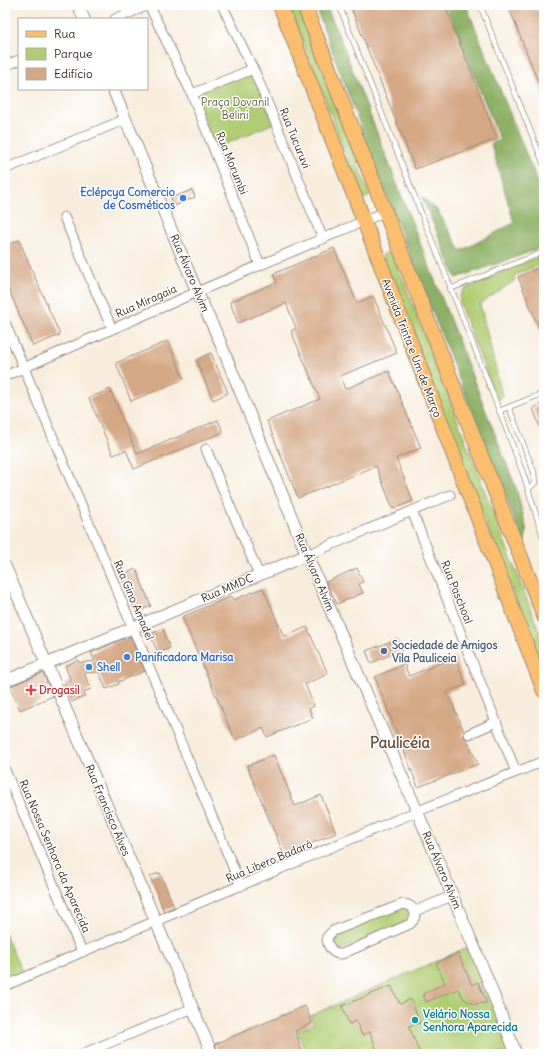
<svg xmlns="http://www.w3.org/2000/svg" width="549" height="1059" font-family="Delius,sans-serif">
<rect width="100%" height="100%" fill="#fff"/>
<filter id="ink" filterUnits="userSpaceOnUse"><feTurbulence type="fractalNoise" baseFrequency=".025" numOctaves="2"/><feDisplacementMap in="SourceGraphic" scale="8" xChannelSelector="R" yChannelSelector="G"/><feConvolveMatrix kernelMatrix="1 2 1 2 8 2 1 2 1" color-interpolation-filters="sRGB"/></filter>
<filter id="wash" filterUnits="userSpaceOnUse"><feTurbulence type="fractalNoise" baseFrequency=".012" numOctaves="4" result="noise"/><feDisplacementMap in="SourceGraphic" scale="16" xChannelSelector="R" yChannelSelector="G"/><feGaussianBlur stdDeviation="0.9" result="paint"/><feColorMatrix in="noise" values="0 0 0 0 0 0 0 0 0 0 0 0 0 0 0 0 0 1.4 0 .05"/><feComposite in="paint" operator="in"/></filter>
<g filter="url(#wash)">
<rect width="100%" height="100%" fill="#f8eddd"/>
<g fill="#b0cd73" stroke="#767c48">
<path d="M289,5H297L370,196L363,199Z"/>
<path d="M252,71L274,123L216,148L194,94Z"/>
<path d="M392,251L544,644V673L382,255Z"/>
<path d="M544,254V263L515,275L514,281L480,304L502,395L500,399L496,398L460,305V296L465,289Z"/>
<path d="M407,904L414,919L335,952L329,938Z"/>
<path d="M5,934L23,975L5,983Z"/>
<path d="M471,946L515,1054H306L297,1031L314,1024L310,1016Z"/>
</g>
<g fill="#8cb065" stroke="#646d42">
<path d="M315,5H326L341,41L516,488L527,531L524,543L385,192Z"/>
<path d="M446,5H466L544,198V247L456,278L422,197L437,210L461,251L514,223L491,144L500,140Z"/>
</g>
<g id="blocks">
<g fill="#d4a785">
<path d="M350,5H445L497,139L415,169Z"/>
<path d="M508,5H544V97Z"/>
<path d="M192,190L195,197L174,206L171,198Z"/>
<path d="M19,240L60,335L33,346L5,281V246Z"/>
<path d="M334,248L357,303L373,296L397,353L340,376L345,389L389,371L421,448L396,458L413,501L393,509L376,466L298,498L267,421L320,399L291,331L296,328L286,303L238,323L230,302L277,282L273,274Z"/>
<path d="M544,265V340L518,277Z"/>
<path d="M168,341L184,379L131,401L116,363Z"/>
<path d="M211,353L228,393L213,400L196,360Z"/>
<path d="M110,389L137,454L218,420L223,432L134,469L126,450L113,455L89,398Z"/>
<path d="M544,403V436H543L533,408Z"/>
<path d="M357,568L363,582L359,584L363,593L337,604L326,582Z"/>
<path d="M136,569L151,606L136,612L121,575Z"/>
<path d="M263,588L284,637L307,627L328,674L305,684L314,706L309,709L313,718L267,737L263,728L235,740L182,617L232,596L233,600Z"/>
<path d="M163,629L170,648L158,653L150,634Z"/>
<path d="M130,636L145,671L118,682L119,684L106,689L99,672L84,673L91,689L84,692L85,696L72,702L64,684L71,681L65,666L78,660L79,663L95,661L91,653Z"/>
<path d="M397,639L402,650L371,663L366,651Z"/>
<path d="M455,657L466,685L447,692L464,731L463,736L467,740L478,764L418,787L375,677L404,664L409,676Z"/>
<path d="M43,673L53,696L20,710L10,686Z"/>
<path d="M274,755L295,806L321,795L336,833L284,855L247,766Z"/>
<path d="M160,873L174,907L164,911L150,876Z"/>
<path d="M458,953L472,985L478,982L487,1003L474,1004L464,999L458,989L426,1002L423,994L445,983L436,963Z"/>
<path d="M391,986L400,1004L411,999L420,1023L409,1026L420,1054H378L370,1032L362,1035L356,1021L349,1024L342,1006Z"/>
<path d="M305,1006L312,1023L295,1031L303,1054H219L215,1044Z"/>
</g>
</g>
</g>
<g filter="url(#ink)">
<use href="#blocks" fill-opacity="0" stroke="#9a8c7e" stroke-width="1"/>
<g fill="none" stroke-linecap="round" stroke-linejoin="round">
<defs>
<g id="service">
<path d="M339,5L503,420L525,479L544,540"/>
<path d="M480,5L544,165"/>
<path d="M450,289L544,252"/>
<path d="M509,407L544,393"/>
<path d="M499,411L509,407L534,472L535,483L528,489"/>
</g>
<g id="minor">
<path d="M149,5L192,94L260,265"/>
<path d="M222,5L256,75L323,239"/>
<path d="M115,19L148,5"/>
<path d="M5,66L19,60"/>
<path d="M192,94L253,69"/>
<path d="M5,169L126,119"/>
<path d="M64,217L112,329"/>
<path d="M5,323L241,886"/>
<path d="M5,376L197,292L385,212"/>
<path d="M206,449L259,575"/>
<path d="M412,511L516,772"/>
<path d="M307,555L450,495"/>
<path d="M469,734L496,722"/>
<path d="M5,770L82,952"/>
<path d="M403,904C415,905 419,916 410,924L342,954C332,955 327,945 327,937L333,931Z"/>
<path d="M415,911L452,896"/>
<path d="M5,986L82,952L408,815L544,761"/>
<path d="M82,1054L193,1008"/>
</g>
<g id="tertiary">
<path d="M78,5L84,19"/>
<path d="M113,89L197,292L218,337L307,555L417,811L487,978L516,1054"/>
<path d="M5,566L212,1054"/>
<path d="M5,681L307,555"/>
</g>
<g id="primary">
<path d="M280,5L364,221L544,691"/>
<path d="M304,5L544,616"/>
</g>
</defs>
<use href="#service" stroke="#9a8c7e" stroke-width="6"/>
<use href="#minor" stroke="#9a8c7e" stroke-width="11"/>
<use href="#tertiary" stroke="#9a8c7e" stroke-width="13"/>
<use href="#primary" stroke="#9a8c7e" stroke-width="16"/>
<use href="#service" stroke="#fff" stroke-width="4.5"/>
<use href="#minor" stroke="#fff" stroke-width="9"/>
<use href="#tertiary" stroke="#fff" stroke-width="11"/>
<use href="#primary" stroke="#fabe6e" stroke-width="14"/>
</g>
</g>
<g fill="#3f7fe0" stroke="#fff" stroke-width="1.5">
<circle cx="183" cy="198" r="4"/>
<circle cx="127" cy="657" r="4"/>
<circle cx="89" cy="667" r="4"/>
</g>
<circle fill="#5c6f8a" stroke="#fff" stroke-width="1.5" cx="384" cy="651" r="4"/>
<path fill="#e0444e" stroke="#fff" stroke-width="1.5" d="M29 684h4v4h4v4h-4v4h-4v-4h-4v-4h4z"/>
<circle fill="#0f9aa8" stroke="#fff" stroke-width="1.5" cx="415" cy="1020" r="4"/>
<g text-anchor="middle" stroke-width="3" stroke-linejoin="round" paint-order="stroke">
<g font-size="11" fill="#5e5b38" stroke="#fff">
<text x="235" y="106">Praça Dovanil<tspan x="235" dy="13">Belini</tspan></text>
</g>
<g font-size="11" fill="#3b2a1e" stroke="#fff">
<text transform="translate(295 138) rotate(68)" y="4">Rua Tucuruvi</text>
<text transform="translate(232 163) rotate(68)" y="4">Rua Morumbi</text>
<text transform="translate(190 273) rotate(67)" y="4">Rua Álvaro Alvim</text>
<text transform="translate(146 301) rotate(-24)" y="4">Rua Miragaia</text>
<text transform="translate(412 348) rotate(69)" y="4">Avenida Trinta e Um de Março</text>
<text transform="translate(315 572) rotate(67)" y="4">Rua Álvaro Alvim</text>
<text transform="translate(227 588) rotate(-23)" y="4">Rua MMDC</text>
<text transform="translate(457 592) rotate(68)" y="4">Rua Paschoal</text>
<text transform="translate(134 600) rotate(67)" y="4">Rua Gino Amadel</text>
<text transform="translate(108 810) rotate(67)" y="4">Rua Francisco Alves</text>
<text transform="translate(55 856) rotate(67)" y="4">Rua Nossa Senhora da Aparecida</text>
<text transform="translate(269 861) rotate(-23)" y="4">Rua Libero Badaró</text>
<text transform="translate(442 870) rotate(67)" y="4">Rua Álvaro Alvim</text>
</g>
<g font-size="11" font-weight="bold" fill="#366cbe" stroke="#fff" text-anchor="start">
<text x="175" y="196" text-anchor="end">Eclépcya Comercio<tspan x="175" dy="13">de Cosméticos</tspan></text>
<text x="135" y="661">Panificadora Marisa</text>
<text x="97" y="671">Shell</text>
</g>
<g font-size="11" font-weight="bold" fill="#4e5e75" stroke="#fff" text-anchor="start">
<text x="392" y="649">Sociedade de Amigos<tspan x="392" dy="13">Vila Pauliceia</tspan></text>
</g>
<g font-size="11" font-weight="bold" fill="#be3a42" stroke="#fff" text-anchor="start">
<text x="39" y="694">Drogasil</text>
</g>
<g font-size="11" font-weight="bold" fill="#0d838f" stroke="#fff" text-anchor="start">
<text x="423" y="1018">Velário Nossa<tspan x="423" dy="13">Senhora Aparecida</tspan></text>
</g>
<g font-size="15" font-weight="bold" fill="#715642" stroke="#fff">
<text x="400" y="748">Paulicéia</text>
</g>
</g>
<rect width="549" height="1059" fill="none" stroke="#fff" stroke-width="20"/>
<rect x="18" y="18" width="130" height="72" fill="#ffffff" stroke="#b1aaa5"/>
<rect x="26" y="31" width="20" height="6" fill="#fabe6e" stroke="#b1aaa5"/>
<text x="54" y="38" font-size="12" fill="#3b2a1e">Rua</text>
<rect x="26" y="48" width="20" height="12" fill="#b0cd73" stroke="#b1aaa5"/>
<text x="54" y="58" font-size="12" fill="#3b2a1e">Parque</text>
<rect x="26" y="68" width="20" height="12" fill="#d4a785" stroke="#b1aaa5"/>
<text x="54" y="78" font-size="12" fill="#3b2a1e">Edifício</text>
</svg>
